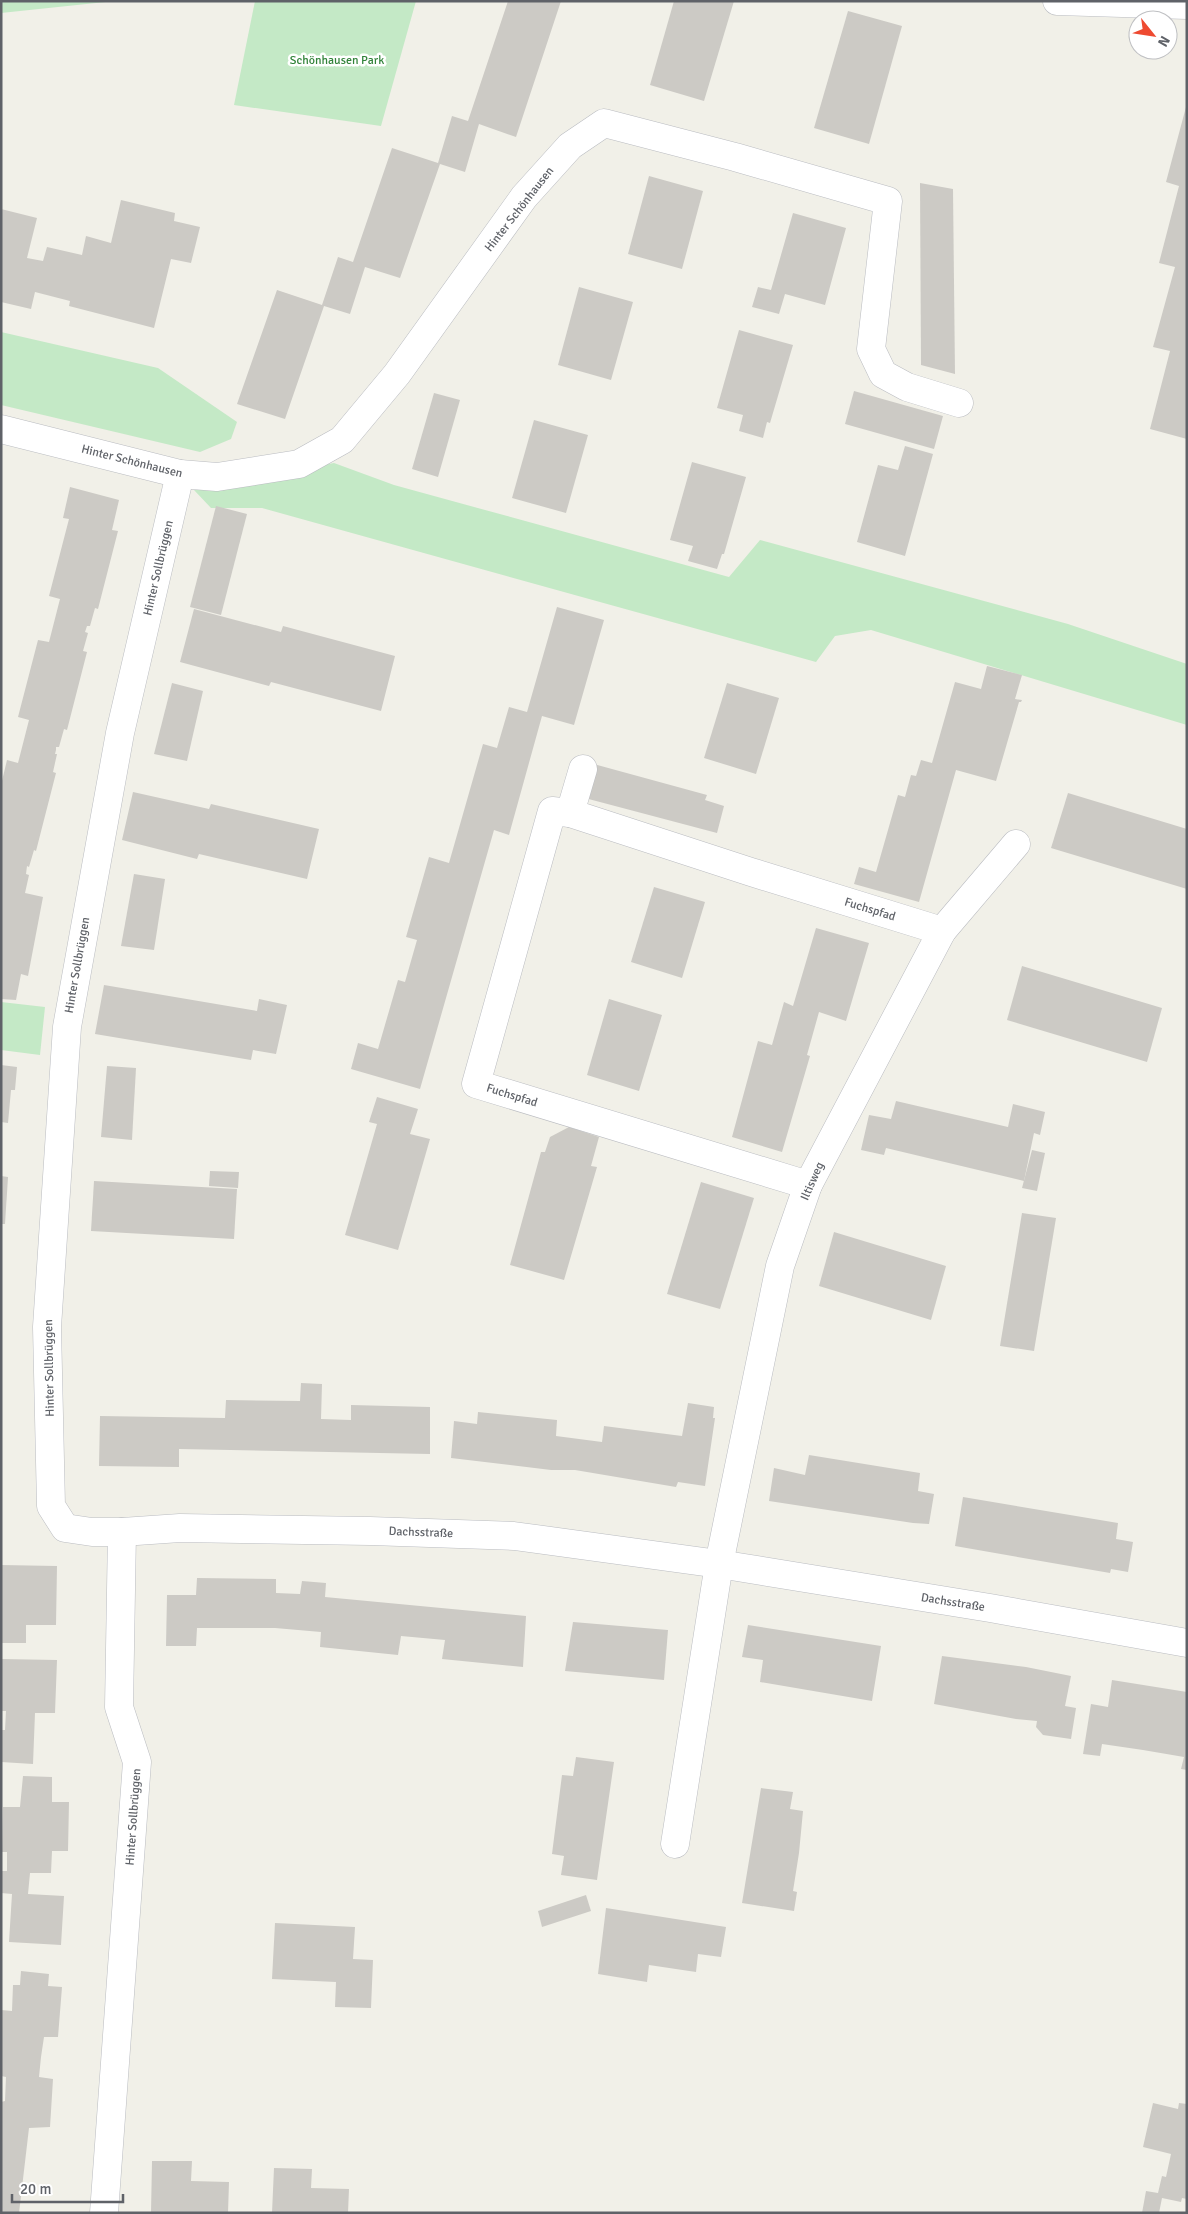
<svg xmlns="http://www.w3.org/2000/svg" width="1188" height="2214" font-family="Signika,sans-serif">
<rect width="100%" height="100%" fill="#f1f0e8"/>
<g fill="#c4e9c6">
<path d="M1,1H115L1,13Z"/>
<path d="M255,1H416L381,126L234,105Z"/>
<path d="M1,332L158,368L237,422L231,439L200,452L1,405Z"/>
<path d="M334,463L394,485L729,577L760,540L1068,624L1187,664V725L871,630L835,636L816,662L262,508H211L194,490Z"/>
<path d="M1,1002L45,1007L40,1055L1,1050Z"/>
</g>
<g fill="#cccac5">
<path d="M508,1H561L516,137L479,124L465,172L440,164L400,278L365,267L350,314L324,306L285,419L237,404L277,290L322,305L338,257L353,262L392,148L438,163L452,116L468,121Z"/>
<path d="M674,1H734L704,101L650,85Z"/>
<path d="M848,11L902,26L869,144L814,128Z"/>
<path d="M1186,107H1187V439L1150,429L1170,351L1153,347L1175,267L1159,263L1179,186L1166,182Z"/>
<path d="M649,176L703,191L682,269L628,254Z"/>
<path d="M920,183L953,189L955,374L921,365Z"/>
<path d="M121,200L175,213L174,221L200,227L191,263L171,259L154,328L69,306L70,301L35,292L31,309L1,302V209L37,218L27,258L43,261L47,247L82,255L86,236L111,243Z"/>
<path d="M793,213L846,228L825,305L785,294L779,314L752,307L758,287L771,290Z"/>
<path d="M579,287L633,302L611,380L558,365Z"/>
<path d="M739,330L793,345L770,423L767,422L763,438L739,431L743,415L717,408Z"/>
<path d="M854,391L943,416L934,449L845,424Z"/>
<path d="M434,393L460,400L438,477L412,469Z"/>
<path d="M534,420L588,435L566,513L512,498Z"/>
<path d="M905,446L933,454L905,556L857,542L878,465L898,470Z"/>
<path d="M692,462L746,477L724,554H722L717,569L688,561L693,546L670,540Z"/>
<path d="M70,487L119,500L112,530L118,531L98,609L95,608L90,626H87L85,632L88,633L83,651L87,652L67,730L64,729L59,747H56V750L55,754H57L53,772L56,773L36,851L34,850L29,867L27,866L26,874L29,875L25,893L43,897L28,976L21,974L16,1000L1,999V785L7,760L18,763L29,720L18,717L38,640L49,642L60,599L49,596L69,519L63,518Z"/>
<path d="M216,506L247,514L221,615L190,607Z"/>
<path d="M557,607L604,620L574,725L542,716L509,835L494,830L420,1089L351,1069L358,1043L378,1049L398,980L405,982L417,940L406,937L429,857L449,863L483,744L497,748L509,707L527,712Z"/>
<path d="M194,609L281,632L283,626L395,656L381,711L271,682L269,686L180,662Z"/>
<path d="M987,666L1022,675L1015,699L1022,700L1021,702H1019L996,781L956,770L919,902L854,884L859,867L876,872L898,795L905,797L911,775L916,776L921,760L932,763L955,682L981,689Z"/>
<path d="M172,683L203,691L187,761L154,754Z"/>
<path d="M727,683L779,698L756,774L704,758Z"/>
<path d="M590,763L707,795L705,800L724,806L717,833L581,797Z"/>
<path d="M133,792L209,809L211,804L319,829L307,879L199,854L197,859L122,840Z"/>
<path d="M1068,793L1187,829V889L1051,848Z"/>
<path d="M134,874L165,879L154,950L121,946Z"/>
<path d="M654,887L705,902L682,978L631,962Z"/>
<path d="M816,928L869,943L846,1021L819,1012L807,1055L810,1056L782,1152L732,1137L758,1041L772,1045L784,1002L793,1006Z"/>
<path d="M1022,966L1162,1008L1147,1062L1007,1020Z"/>
<path d="M104,985L257,1011L259,999L287,1005L276,1054L253,1050L251,1060L95,1034Z"/>
<path d="M609,999L662,1015L639,1091L587,1075Z"/>
<path d="M1,1065L17,1067L15,1090H11L8,1123L1,1122Z"/>
<path d="M107,1066L136,1068L132,1140L101,1137Z"/>
<path d="M377,1097L418,1109L410,1134L430,1139L398,1250L345,1235L377,1124L369,1122Z"/>
<path d="M896,1101L1008,1127L1013,1104L1045,1112L1040,1135L1034,1133L1024,1181L886,1148L884,1155L861,1150L869,1115L891,1119Z"/>
<path d="M569,1127L599,1137L591,1166L597,1167L564,1280L510,1265L541,1152H545L550,1137Z"/>
<path d="M1032,1150L1045,1153L1037,1191L1022,1188Z"/>
<path d="M210,1171L239,1172L238,1188L209,1186Z"/>
<path d="M1,1176L8,1177L5,1224H1Z"/>
<path d="M94,1181L237,1189L234,1239L91,1231Z"/>
<path d="M701,1182L754,1198L720,1309L667,1294Z"/>
<path d="M1022,1213L1056,1218L1034,1351L1000,1346Z"/>
<path d="M834,1232L946,1266L931,1320L819,1286Z"/>
<path d="M301,1383L322,1384L321,1419L351,1420V1405L430,1407V1454L179,1449V1467L99,1466L100,1416L225,1418L226,1400L300,1401Z"/>
<path d="M688,1403L714,1407L713,1418H715L705,1486L678,1482L676,1487L575,1470H551L451,1458L454,1421L477,1424L478,1412L557,1420L556,1436L602,1442L604,1426L682,1436Z"/>
<path d="M809,1455L920,1473L918,1491L934,1494L929,1524L913,1523L769,1501L774,1468L805,1475Z"/>
<path d="M963,1497L1118,1523L1116,1539L1133,1542L1128,1572L1111,1569L1110,1573L955,1546Z"/>
<path d="M1,1565L57,1566L56,1625H26V1643H1Z"/>
<path d="M197,1578L276,1579V1593L300,1594L302,1581L326,1583L325,1597L526,1616L523,1667L442,1659L445,1640L401,1636L398,1655L320,1647L321,1632L275,1628H197L196,1646H166L167,1595H196Z"/>
<path d="M573,1622L668,1630L664,1680L565,1671Z"/>
<path d="M748,1625L881,1646L872,1701L760,1682L763,1660L742,1657Z"/>
<path d="M942,1656L1026,1667L1071,1676L1065,1706L1076,1708L1071,1739L1043,1735L1036,1727L1037,1721L1016,1719L934,1704Z"/>
<path d="M1,1659L57,1660L55,1713H35L33,1764L1,1762V1730H5L6,1711H1Z"/>
<path d="M1112,1680L1187,1692V1770L1181,1769L1184,1757L1143,1750L1102,1744L1100,1756L1083,1754L1091,1704L1108,1707Z"/>
<path d="M576,1757L614,1762L597,1880L561,1875L564,1856L552,1854L562,1775L573,1776Z"/>
<path d="M23,1776L52,1777V1802H69L68,1851H52L51,1873H30L28,1894L64,1896L61,1945L9,1942L12,1894L1,1893V1871H7V1852H2L3,1807H20Z"/>
<path d="M761,1788L793,1792L790,1809L803,1811L799,1853L793,1891L797,1892L794,1911L742,1903Z"/>
<path d="M586,1895L591,1911L542,1927L538,1911Z"/>
<path d="M606,1908L726,1927L721,1957L698,1954L696,1972L649,1965L647,1982L598,1974Z"/>
<path d="M275,1923L355,1927L353,1959L373,1960L371,2008L335,2007L336,1982L272,1979Z"/>
<path d="M21,1971L49,1974L48,1986L62,1987L58,2037H44L41,2057L39,2077L53,2079L50,2127L29,2128L19,2213H1V2102L5,2101L6,2077L1,2076V2010L12,2011L13,1985H20Z"/>
<path d="M1153,2103L1178,2109L1179,2103L1187,2104V2199L1182,2198L1181,2202L1162,2198L1159,2213H1142L1146,2191L1158,2193L1162,2176L1166,2177L1171,2154L1143,2147Z"/>
<path d="M152,2161H192L191,2181L229,2182L228,2213H151Z"/>
<path d="M274,2168L312,2169L311,2188L349,2189L348,2213H272Z"/>
</g>
<g fill="none" stroke-linecap="round" stroke-linejoin="round">
<defs>
<g id="minor">
<path d="M1057,1L1187,5"/>
<path d="M1,429L180,474L217,477L299,464L342,440L397,374L524,197L570,146L604,123L735,157L888,201L871,349L883,374L907,387L959,403"/>
<path d="M583,769L570,813L751,872L942,931"/>
<path d="M570,813L552,811L476,1084L808,1185"/>
<path d="M122,1532L180,1528L370,1531L514,1536L719,1564L990,1608L1187,1643"/>
<path d="M675,1844L719,1564L780,1266L808,1185L942,931L1016,844"/>
<path d="M104,2213L137,1762L119,1707L122,1532H92L65,1528L51,1506L47,1327L67,1027L120,733L180,474"/>
</g>
</defs>
<use href="#minor" stroke="#babcc1" stroke-width="29"/>
<use href="#minor" stroke="#fff" stroke-width="28"/>
</g>
<g text-anchor="middle" stroke-width="5" stroke-linejoin="round" paint-order="stroke">
<g font-size="12" fill="#32833a" stroke="#fff">
<text x="337" y="64">Schönhausen Park</text>
</g>
<g font-size="12" fill="#5f6268" stroke="#fff">
<text transform="translate(519 209) rotate(-52)" y="4">Hinter Schönhausen</text>
<text transform="translate(132 461) rotate(14)" y="4">Hinter Schönhausen</text>
<text transform="translate(158 568) rotate(-77)" y="4">Hinter Sollbrüggen</text>
<text transform="translate(870 909) rotate(17)" y="4">Fuchspfad</text>
<text transform="translate(77 965) rotate(-80)" y="4">Hinter Sollbrüggen</text>
<text transform="translate(512 1095) rotate(17)" y="4">Fuchspfad</text>
<text transform="translate(812 1181) rotate(-66)" y="4">Iltisweg</text>
<text transform="translate(49 1368) rotate(-91)" y="4">Hinter Sollbrüggen</text>
<text transform="translate(421 1532) rotate(2)" y="4">Dachsstraße</text>
<text transform="translate(953 1602) rotate(9)" y="4">Dachsstraße</text>
<text transform="translate(133 1817) rotate(-86)" y="4">Hinter Sollbrüggen</text>
</g>
</g>
<rect width="1188" height="2214" fill="none" stroke="#5f6268" stroke-width="5"/>
<g transform="translate(1153 35) rotate(120)"><circle r="24" fill="#ffffff" stroke="#bfc0c3"/>
<path d="M0-4L9 19L0 12L-9 19Z" fill="#ee4a31"/>
<text y="-8" font-size="14" font-weight="bold" text-anchor="middle" fill="#5f6268">N</text>
</g>
<path d="M12 2194v8h111v-8" fill="none" stroke="#5f6268" stroke-width="2.5"/>
<text x="20" y="2194" font-size="15" fill="#5f6268" stroke="#ffffff" stroke-width="4" paint-order="stroke">20 m</text>
</svg>
